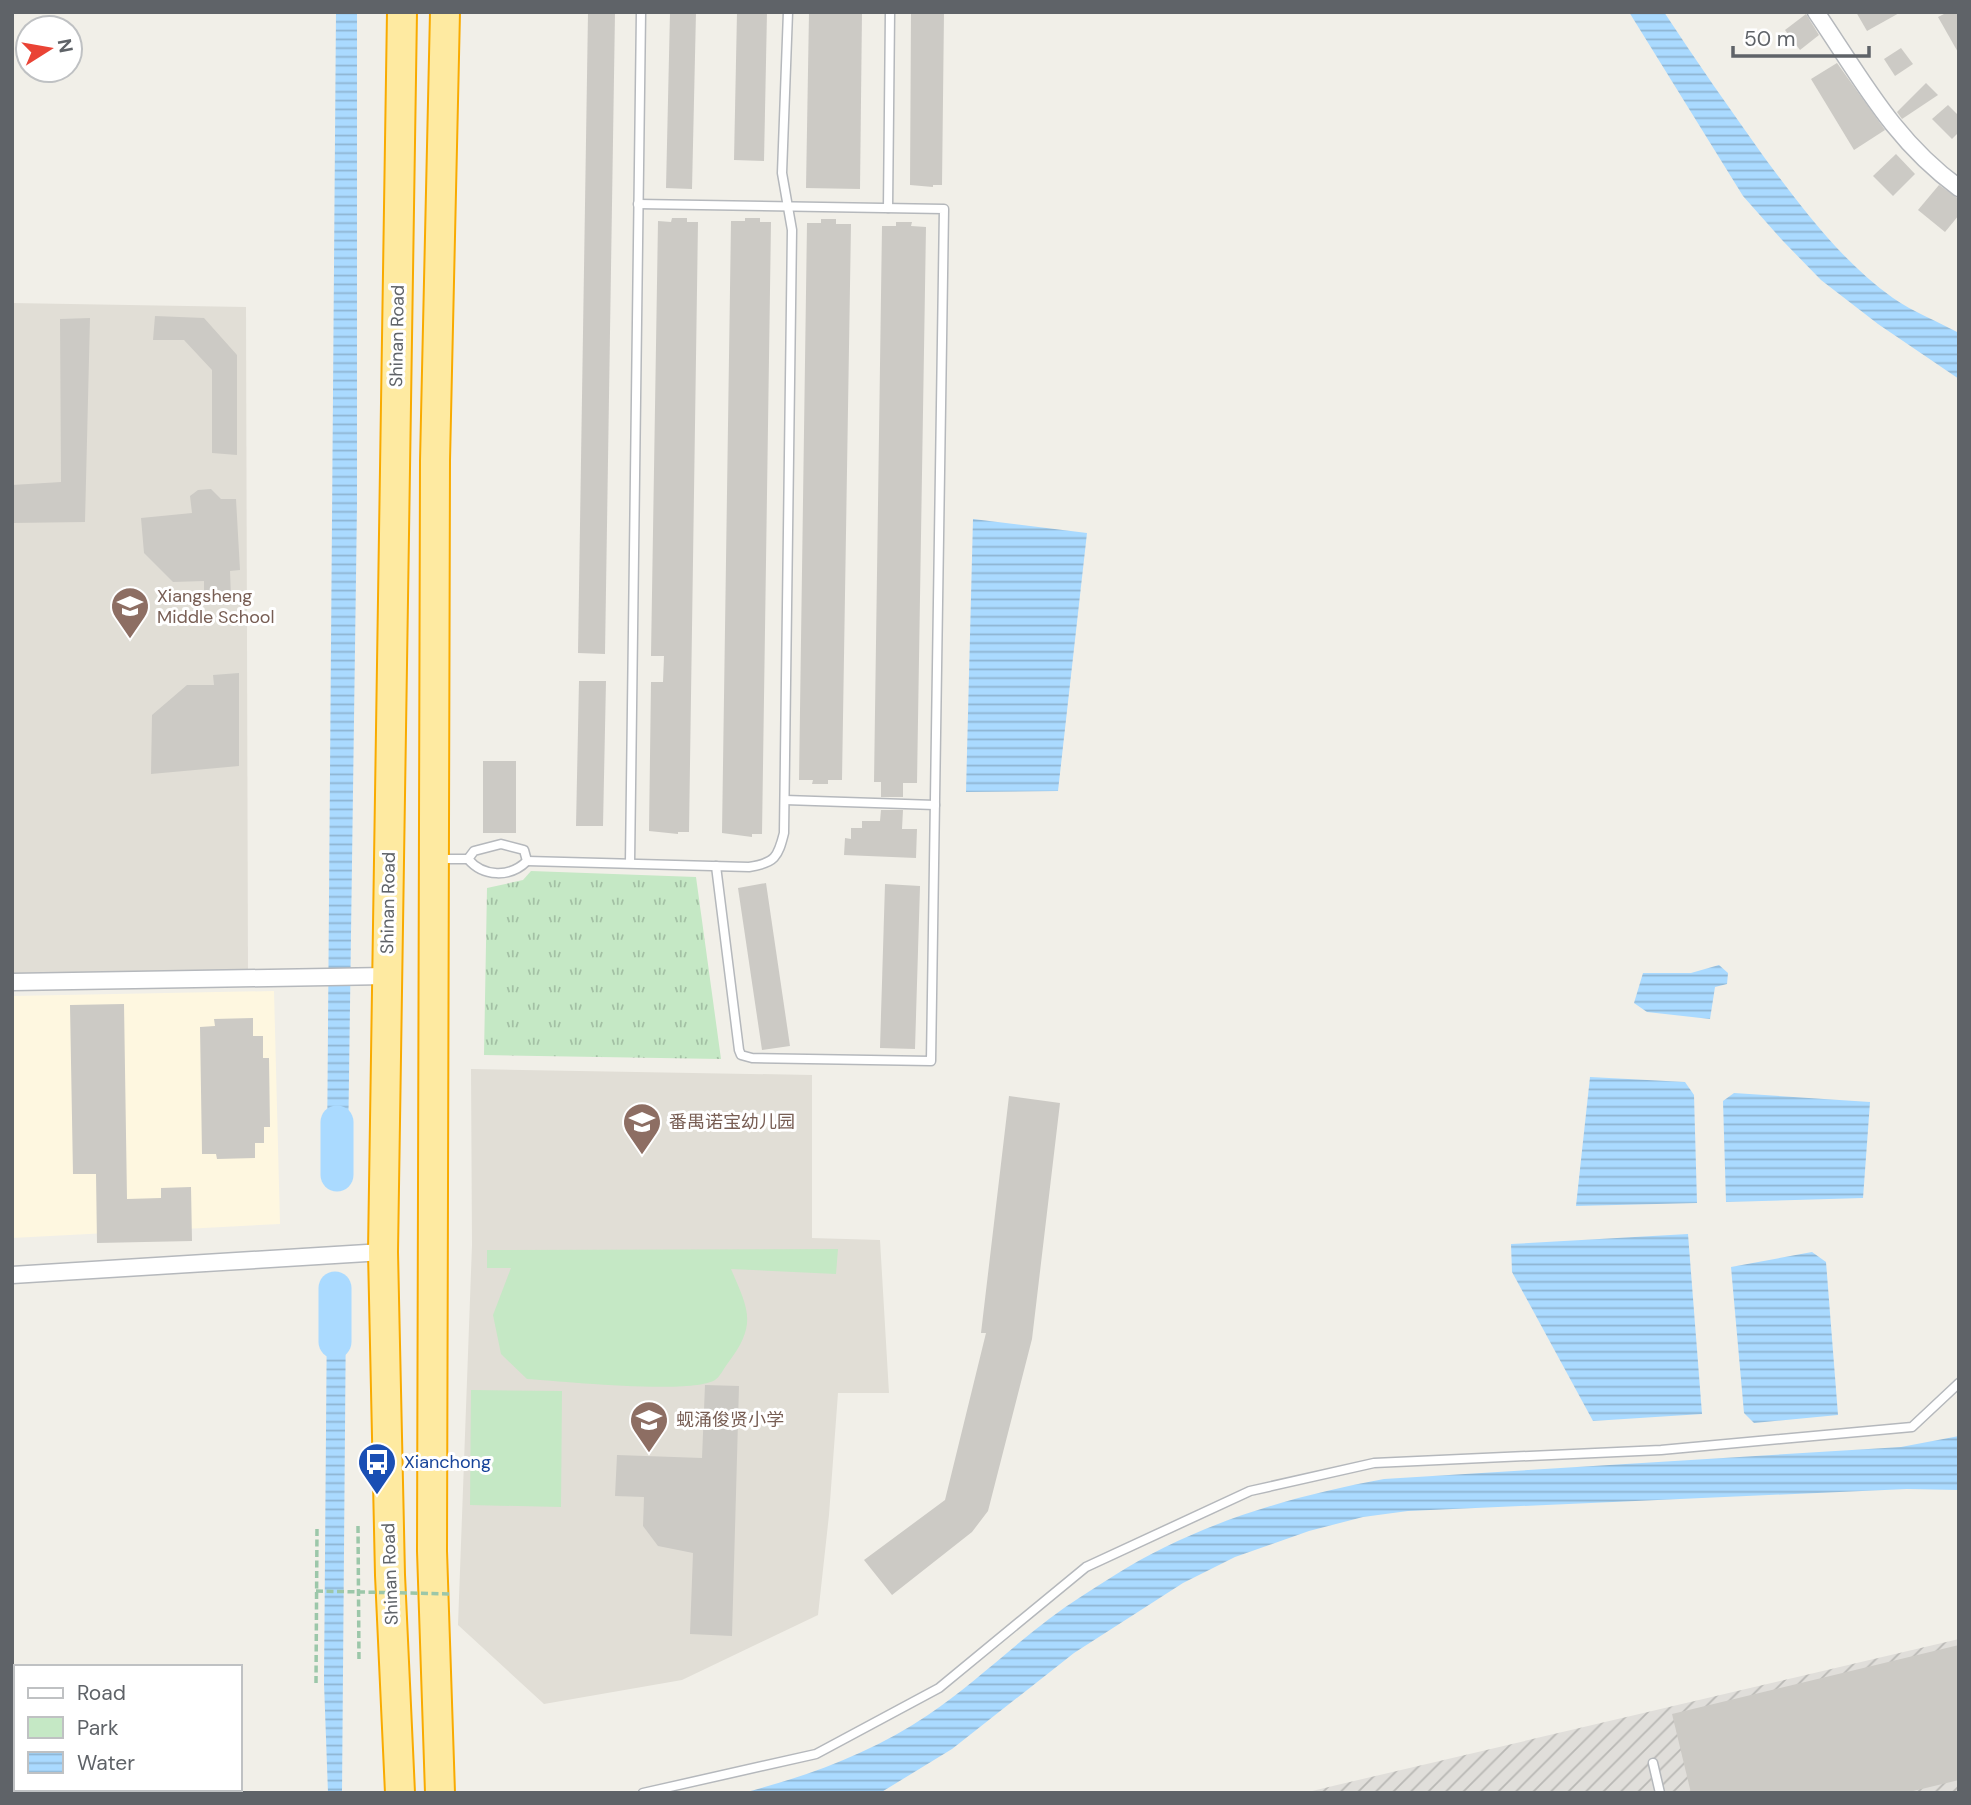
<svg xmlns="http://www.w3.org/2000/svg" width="1971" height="1805" font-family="'DM Sans','Noto Sans SC',sans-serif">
<defs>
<pattern id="industrial-furrows" width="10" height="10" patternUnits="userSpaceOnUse" patternTransform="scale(1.75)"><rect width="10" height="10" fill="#e0deda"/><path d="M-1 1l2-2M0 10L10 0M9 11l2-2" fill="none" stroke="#b9b8b5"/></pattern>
<pattern id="grass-tufts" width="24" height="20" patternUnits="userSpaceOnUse" patternTransform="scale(1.75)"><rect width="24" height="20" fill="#c5e8c5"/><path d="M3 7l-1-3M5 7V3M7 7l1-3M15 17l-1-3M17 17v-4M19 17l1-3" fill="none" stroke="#a3c0a4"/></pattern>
<pattern id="water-rules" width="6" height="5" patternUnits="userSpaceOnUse" patternTransform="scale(1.75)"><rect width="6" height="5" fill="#aadaff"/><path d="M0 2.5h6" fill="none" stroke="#8eb4d2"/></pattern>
</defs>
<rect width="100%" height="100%" fill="#f1efe8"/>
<path fill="#fef7e0" d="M274,991L280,1224L12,1238V996Z"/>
<path fill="url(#industrial-furrows)" d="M1959,1639V1793H1304L1337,1785Z"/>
<g fill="#e1ded6">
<path d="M12,303L246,307L248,974L12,977Z"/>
<path d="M471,1069L812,1075V1238L880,1240L889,1393H838L829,1515L818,1615L682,1680L544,1704L458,1625L472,1245Z"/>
</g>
<path fill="url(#grass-tufts)" d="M531,871L696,877L721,1059L484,1055L487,888L523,880Z"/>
<g fill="#c5e8c5">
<path d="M838,1249L836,1274L731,1269C748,1309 758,1324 728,1363C724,1368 720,1377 715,1380C690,1395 561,1381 527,1379L501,1354L493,1315L511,1268H487V1250Z"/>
<path d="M471,1390L562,1391L561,1507L470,1505Z"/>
</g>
<g fill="url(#water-rules)">
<path d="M336,12H357V505L348,1149L337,1165L327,1154Z"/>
<path d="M1629,12H1664C1696,61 1730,109 1764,157C1801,207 1841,261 1893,298C1913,312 1937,321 1959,333V379L1878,324L1821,280L1783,241L1743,196Z"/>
<path d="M973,519L1087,533L1058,791L966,792Z"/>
<path d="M1719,965L1728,973L1727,984L1715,987L1710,1019L1647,1012L1634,1003L1643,973H1691Z"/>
<path d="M1590,1077L1685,1082L1694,1095L1697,1203L1576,1206Z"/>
<path d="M1734,1093L1870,1102L1863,1198L1726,1202L1723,1101Z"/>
<path d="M1688,1234L1702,1414L1593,1421L1512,1272L1511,1244Z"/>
<path d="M1812,1252L1826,1262L1838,1415L1754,1423L1744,1413L1731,1267Z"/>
<path d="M335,1297L346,1308L342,1793H328L324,1683L327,1306Z"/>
<path d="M1959,1436V1490L1907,1489L1408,1511L1363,1517L1309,1531L1235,1557L1183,1583L1074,1653L952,1749L880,1793H743C808,1776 872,1753 928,1715C971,1686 1008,1650 1049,1619C1070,1603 1093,1589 1115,1575C1196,1524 1291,1496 1384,1479L1901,1447Z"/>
</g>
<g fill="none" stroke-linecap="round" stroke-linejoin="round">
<g stroke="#aadaff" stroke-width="33">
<path d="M337,1175V1122"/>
<path d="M335,1342V1288"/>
</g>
</g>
<g fill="#cccac5">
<path d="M588,12H615L605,654L578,653Z"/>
<path d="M670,12H696L692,189L666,188Z"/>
<path d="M737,12H767L764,161L734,160Z"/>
<path d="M809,12H862L860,189L806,188Z"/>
<path d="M911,12H944L942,185H933V187L910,185Z"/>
<path d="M1856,12H1901L1867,31Z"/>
<path d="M1948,12H1959V54L1938,17Z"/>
<path d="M1806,14L1819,35L1800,50L1785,30Z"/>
<path d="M1901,48L1913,64L1895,76L1884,59Z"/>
<path d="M1837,63L1885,130L1854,150L1811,79Z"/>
<path d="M1926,83L1938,95L1902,119L1897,112Z"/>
<path d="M1948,105L1959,116V132L1952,139L1932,119Z"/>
<path d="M1896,154L1915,174L1893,196L1873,176Z"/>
<path d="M1939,185L1959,199V215L1945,232L1918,210Z"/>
<path d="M672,218H687V222H698L689,832H678V834L649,831L651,682H663L664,656H651L658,221L671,222Z"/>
<path d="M745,218H760V222H771L762,834H752V837L722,833L731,221H745Z"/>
<path d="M821,219H836V224H851L842,780H828V784H812L813,780H799L807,223H821Z"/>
<path d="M896,222H912L911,226L926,227L917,783H903V797H881V782H874L882,226H896Z"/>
<path d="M155,316L204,318L237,355V455L212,453V370L184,340H153Z"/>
<path d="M90,318L85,522L12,523V485L61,482L60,319Z"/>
<path d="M211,489L221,499H236L240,570L230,571L231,598H204V581L173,582L144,553L141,518L192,513L190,496L198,490Z"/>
<path d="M239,673V766L151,774L152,715L187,685H214L213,675Z"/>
<path d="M579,681H606L603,826H576Z"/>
<rect x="483" y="761" width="33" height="72"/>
<path d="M881,810H903L902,829H917L916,858L844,855L845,838L851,839V828H862V821H880Z"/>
<path d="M766,883L790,1046L762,1050L738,888Z"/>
<path d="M885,884L920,886L915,1049L880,1048Z"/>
<path d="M124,1004L127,1199L161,1198V1188L191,1187L192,1241L97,1243L96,1174H73L70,1005Z"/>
<path d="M253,1018V1036H263V1058H269L270,1127H264V1143H255V1158L217,1159L216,1154H202L200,1027L215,1026L214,1019Z"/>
<path d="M1009,1096L1060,1103L1032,1339L988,1511L972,1532L892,1595L864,1560L945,1500L986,1333H981Z"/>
<path d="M705,1385L739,1386L732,1636L690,1634L693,1553L658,1546L643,1526L644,1497L615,1496L617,1455L702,1458Z"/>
<path d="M1959,1645V1780L1905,1793H1691L1672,1714Z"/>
</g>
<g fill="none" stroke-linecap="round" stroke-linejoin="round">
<defs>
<g id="service">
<path d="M638,204L944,209L931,1061L752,1058L741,1055L739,1050L716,866"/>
<path d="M888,208L890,12"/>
<path d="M785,800L935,805"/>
<path d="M501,844L524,850L527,861C510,878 483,877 468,859L474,851Z"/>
<path d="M439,859H468"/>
<path d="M527,861L749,867C775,863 778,857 784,833L792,230L782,173L788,12"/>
<path d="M630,863L641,12"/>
<path d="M1653,1763L1660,1793"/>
<path d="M643,1793L816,1754L939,1688L1086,1567L1250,1491L1374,1463L1661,1450L1912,1427L1959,1383"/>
</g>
<g id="minor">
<path d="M1816,12C1861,78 1893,140 1959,188"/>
<path d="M12,982L387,976"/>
<path d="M12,1275L383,1252"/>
</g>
<g id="trunk">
<path d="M400,1793L390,1575L383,1252L402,12"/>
<path d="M440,1793L432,1551L435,461L445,12"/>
</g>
</defs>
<use href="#service" stroke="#b5b8bc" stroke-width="11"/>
<use href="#minor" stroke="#b5b8bc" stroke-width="19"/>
<use href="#trunk" stroke="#f9ab00" stroke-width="32"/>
<g stroke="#9cc7a9" stroke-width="3.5" stroke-dasharray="7 3.5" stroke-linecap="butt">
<path d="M358,1526L359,1662"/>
<path d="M316,1683L317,1527"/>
</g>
<use href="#service" stroke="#fff" stroke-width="8"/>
<use href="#minor" stroke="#fff" stroke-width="16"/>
<use href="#trunk" stroke="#feeaa1" stroke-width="28"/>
<path stroke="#9cc7a9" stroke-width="3.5" stroke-dasharray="7 3.5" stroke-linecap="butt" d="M316,1591L452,1594"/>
</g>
<defs>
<symbol id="school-pin" viewBox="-11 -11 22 30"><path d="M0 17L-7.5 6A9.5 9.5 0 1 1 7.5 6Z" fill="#8d6e63" stroke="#fff"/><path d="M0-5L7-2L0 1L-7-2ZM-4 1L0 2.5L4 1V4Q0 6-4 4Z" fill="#fff"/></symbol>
<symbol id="bus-pin" viewBox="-11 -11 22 30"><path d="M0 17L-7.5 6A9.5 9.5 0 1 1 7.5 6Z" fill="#1a4fb4" stroke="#fff"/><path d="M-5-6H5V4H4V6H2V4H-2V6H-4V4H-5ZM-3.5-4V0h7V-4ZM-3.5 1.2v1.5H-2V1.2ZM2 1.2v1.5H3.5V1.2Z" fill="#fff"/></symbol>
</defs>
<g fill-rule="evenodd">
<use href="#school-pin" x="108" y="584" width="44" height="60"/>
<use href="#school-pin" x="620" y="1100" width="44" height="60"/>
<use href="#school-pin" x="627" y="1398" width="44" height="60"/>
<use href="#bus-pin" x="355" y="1440" width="44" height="60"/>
</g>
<g text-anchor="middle" stroke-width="6" stroke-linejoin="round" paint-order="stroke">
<g font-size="18" fill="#5f6368" stroke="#fff">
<text transform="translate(397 336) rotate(-89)" y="6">Shinan Road</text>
<text transform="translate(388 903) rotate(-89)" y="6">Shinan Road</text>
<text transform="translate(390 1574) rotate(-92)" y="6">Shinan Road</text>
</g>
<g font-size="18" fill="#785e54" stroke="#fff" text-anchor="start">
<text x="157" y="602">Xiangsheng<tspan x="157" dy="21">Middle School</tspan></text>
<text x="669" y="1128">番禺诺宝幼儿园</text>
<text x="676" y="1426">蚬涌俊贤小学</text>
</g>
<g font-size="18" fill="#164399" stroke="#fff" text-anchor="start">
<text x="404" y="1468">Xianchong</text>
</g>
</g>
<rect width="1971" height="1805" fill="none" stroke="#5f6368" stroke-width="28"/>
<rect x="14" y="1665" width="228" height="126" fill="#ffffff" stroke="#bfc1c3" stroke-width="2"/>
<rect x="28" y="1688" width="35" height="10" fill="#ffffff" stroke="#bfc1c3" stroke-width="2"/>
<text x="77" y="1700" font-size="21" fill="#5f6368">Road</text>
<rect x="28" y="1717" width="35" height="21" fill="#c5e8c5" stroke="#bfc1c3" stroke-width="2"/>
<text x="77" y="1735" font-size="21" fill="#5f6368">Park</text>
<rect x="28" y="1752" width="35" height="21" fill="url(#water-rules)" stroke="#bfc1c3" stroke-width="2"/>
<text x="77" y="1770" font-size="21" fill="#5f6368">Water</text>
<g transform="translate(49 49) rotate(79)"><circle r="33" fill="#ffffff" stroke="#bfc1c3" stroke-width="2"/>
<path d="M0-5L12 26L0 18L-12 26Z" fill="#ea4335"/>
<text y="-10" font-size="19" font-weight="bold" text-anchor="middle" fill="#5f6368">N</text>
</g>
<path d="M1733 46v10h136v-10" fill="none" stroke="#5f6368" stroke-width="3.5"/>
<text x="1744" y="46" font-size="21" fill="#5f6368" stroke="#ffffff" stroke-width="5" paint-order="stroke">50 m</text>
</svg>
